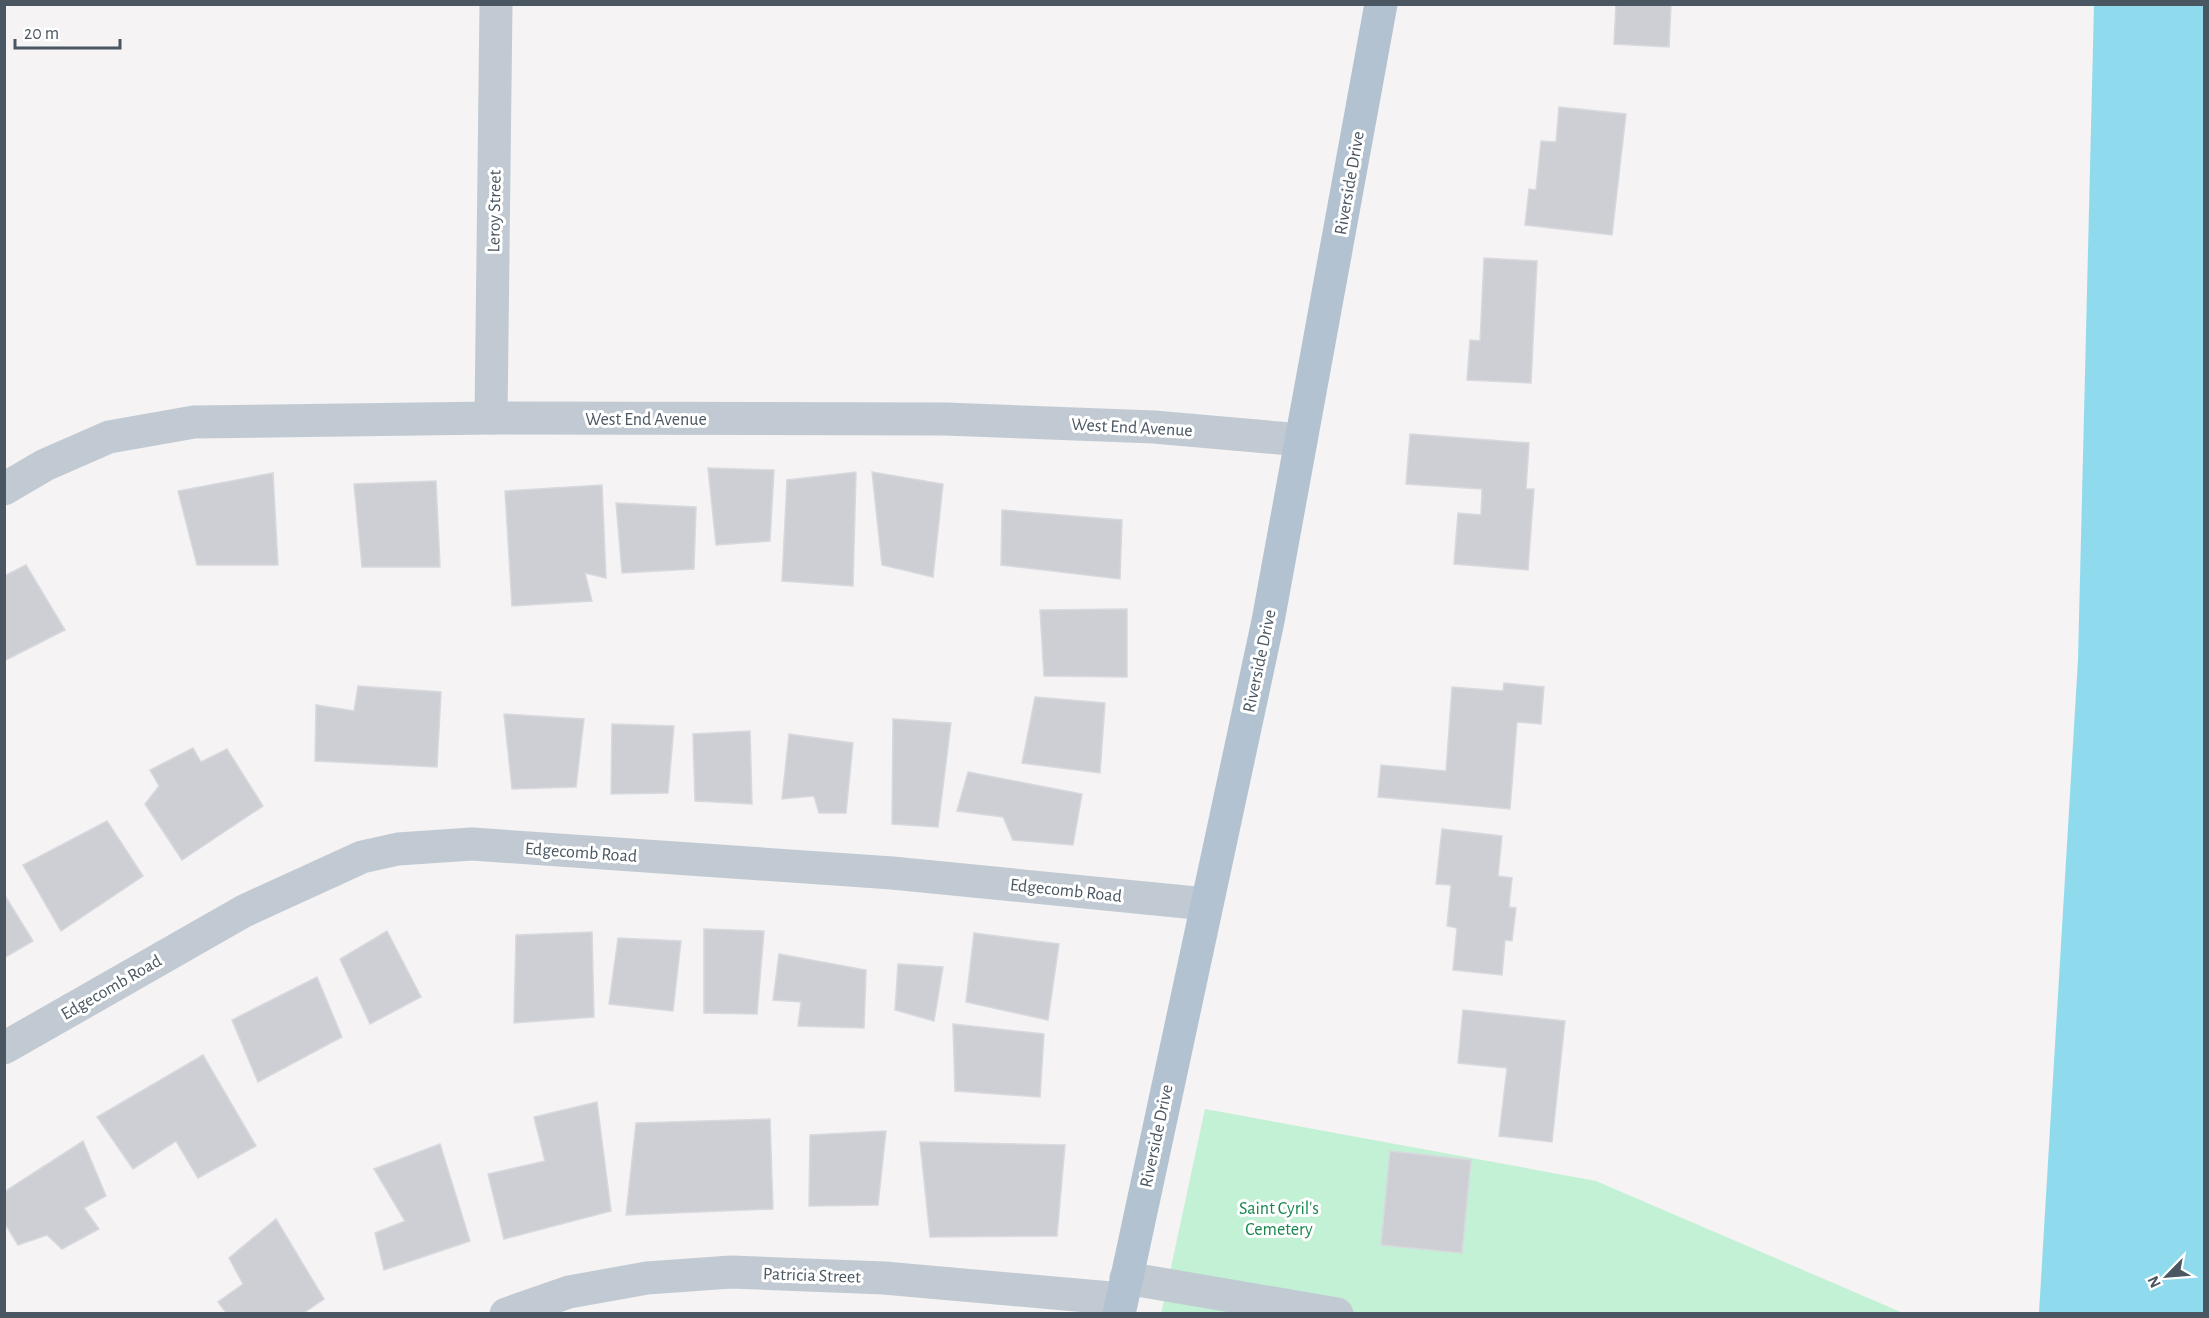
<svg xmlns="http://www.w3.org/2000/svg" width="2209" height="1318" font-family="'Alegreya Sans',sans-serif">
<rect width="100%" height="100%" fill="#f5f3f3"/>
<path fill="#c3f1d5" d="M1205,1109L1596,1181L1903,1313L1161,1314Z"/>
<path fill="#90daee" d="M2094,5H2204V1313H2039L2078,660Z"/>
<g fill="#cdcfd5" stroke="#d7d9de" stroke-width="1.5">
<path d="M1616,4H1671L1669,47L1614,44Z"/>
<path d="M1559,107L1626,114L1612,235L1525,225L1529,189L1536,190L1541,141L1556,142Z"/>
<path d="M1484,258L1537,261L1531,383L1467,380L1470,340L1480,341Z"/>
<path d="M1410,434L1529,443L1526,489H1534L1528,570L1454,564L1458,513L1481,515L1482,489L1406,484Z"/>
<path d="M708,468L774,470L770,541L716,545Z"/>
<path d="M856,472L853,586L782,581L787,480Z"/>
<path d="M872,472L943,484L933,577L882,565Z"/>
<path d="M273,473L278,565H197L178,491Z"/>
<path d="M436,481L440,567H362L354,484Z"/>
<path d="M602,485L606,578L585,573L592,601L512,606L505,491Z"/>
<path d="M616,503L696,507L694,569L622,573Z"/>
<path d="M1002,510L1122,520L1120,579L1001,565Z"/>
<path d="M26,565L65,630L4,661V576Z"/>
<path d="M1127,609V677L1044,676L1040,610Z"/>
<path d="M1504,683L1544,687L1541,724L1517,722L1510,809L1378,797L1381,765L1446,771L1452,687L1503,691Z"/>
<path d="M358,686L441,692L437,767L315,761L316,705L354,711Z"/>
<path d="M1035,697L1105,703L1100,773L1022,763Z"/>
<path d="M504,714L584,719L576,787L512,789Z"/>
<path d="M893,719L951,723L938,827L892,824Z"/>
<path d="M612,724L674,726L668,793L611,794Z"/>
<path d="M750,731L752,804L695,801L693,734Z"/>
<path d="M789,734L853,743L846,813H819L814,796L782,799Z"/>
<path d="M193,748L201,762L227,749L263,806L182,860L145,804L159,786L150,770Z"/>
<path d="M968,772L1082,794L1073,845L1013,840L1003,817L957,811Z"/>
<path d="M107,821L143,876L61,931L23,865Z"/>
<path d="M1442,829L1502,836L1498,876L1512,878L1509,907L1516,908L1512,941L1505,940L1502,975L1453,970L1457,928L1447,926L1451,885L1436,884Z"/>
<path d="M4,894L33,941L4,958Z"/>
<path d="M704,929L764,931L757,1014L704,1013Z"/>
<path d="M387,931L421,997L370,1024L340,959Z"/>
<path d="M592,932L594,1017L514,1023L516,935Z"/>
<path d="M974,933L1059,944L1048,1020L966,1002Z"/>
<path d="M618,938L681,941L673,1011L609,1004Z"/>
<path d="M779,954L866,970L864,1028L798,1026L801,1002L773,1000Z"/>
<path d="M898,964L943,967L934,1021L895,1010Z"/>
<path d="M317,977L342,1037L258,1082L232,1020Z"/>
<path d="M1463,1010L1565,1021L1552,1142L1499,1136L1507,1068L1458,1063Z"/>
<path d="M953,1024L1044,1034L1040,1097L955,1091Z"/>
<path d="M203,1055L256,1146L198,1178L176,1141L133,1169L97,1117Z"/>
<path d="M597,1102L611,1211L504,1239L488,1174L545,1161L534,1117Z"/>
<path d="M770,1119L773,1209L626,1215L636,1123Z"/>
<path d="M886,1131L878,1205L809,1206L810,1135Z"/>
<path d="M83,1141L106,1196L84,1208L99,1229L62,1249L47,1235L18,1245L4,1222V1192Z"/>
<path d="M920,1142L1065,1145L1057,1236L930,1237Z"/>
<path d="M440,1144L470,1241L384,1270L375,1233L405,1221L374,1169Z"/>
<path d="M1390,1151L1471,1160L1462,1253L1381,1245Z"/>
<path d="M276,1219L324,1299L302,1314H227L218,1302L243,1284L229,1258Z"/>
</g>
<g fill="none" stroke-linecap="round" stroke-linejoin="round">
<g stroke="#c1cad2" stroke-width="33">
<path d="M491,418L496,4"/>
<path d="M4,489L45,465L109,437L194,422L491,418L945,419L1154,427L1301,440"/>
<path d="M4,1048L244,911L362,857L398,849L472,844L892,873L1206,904"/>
<path d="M1126,1278L1337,1314"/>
<path d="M506,1314L569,1292L647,1278L731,1272L884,1278L1122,1299"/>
</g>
<path stroke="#b3c2d1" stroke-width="33" d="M1119,1314L1268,621L1381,4"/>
</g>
<g text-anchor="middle" stroke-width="6" stroke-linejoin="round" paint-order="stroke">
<g font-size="18" fill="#4a5661" stroke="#fff">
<text transform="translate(1349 183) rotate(-80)" y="6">Riverside Drive</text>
<text transform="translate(494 211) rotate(-89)" y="6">Leroy Street</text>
<text x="646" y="425">West End Avenue</text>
<text transform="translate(1132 427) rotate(3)" y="6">West End Avenue</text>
<text transform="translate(1259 661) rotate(-78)" y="6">Riverside Drive</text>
<text transform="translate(581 852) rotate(4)" y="6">Edgecomb Road</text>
<text transform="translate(1066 890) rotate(6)" y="6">Edgecomb Road</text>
<text transform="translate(111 987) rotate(-30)" y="6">Edgecomb Road</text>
<text transform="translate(1156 1136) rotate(-78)" y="6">Riverside Drive</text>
<text transform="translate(812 1275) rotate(2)" y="6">Patricia Street</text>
</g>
<g font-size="18" fill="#17864f" stroke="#fff">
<text x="1279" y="1214">Saint Cyril's<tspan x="1279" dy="21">Cemetery</tspan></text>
</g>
</g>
<rect width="2209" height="1318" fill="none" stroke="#4a5661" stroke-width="12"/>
<g transform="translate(2167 1276) rotate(245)" stroke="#ffffff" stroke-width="4.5" paint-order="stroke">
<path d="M0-4.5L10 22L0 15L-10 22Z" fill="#4a5661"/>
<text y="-9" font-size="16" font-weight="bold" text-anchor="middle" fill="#4a5661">N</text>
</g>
<path d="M15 39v9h105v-9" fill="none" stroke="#4a5661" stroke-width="3"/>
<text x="24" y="39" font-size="18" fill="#4a5661" stroke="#ffffff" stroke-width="4.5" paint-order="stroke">20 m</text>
</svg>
